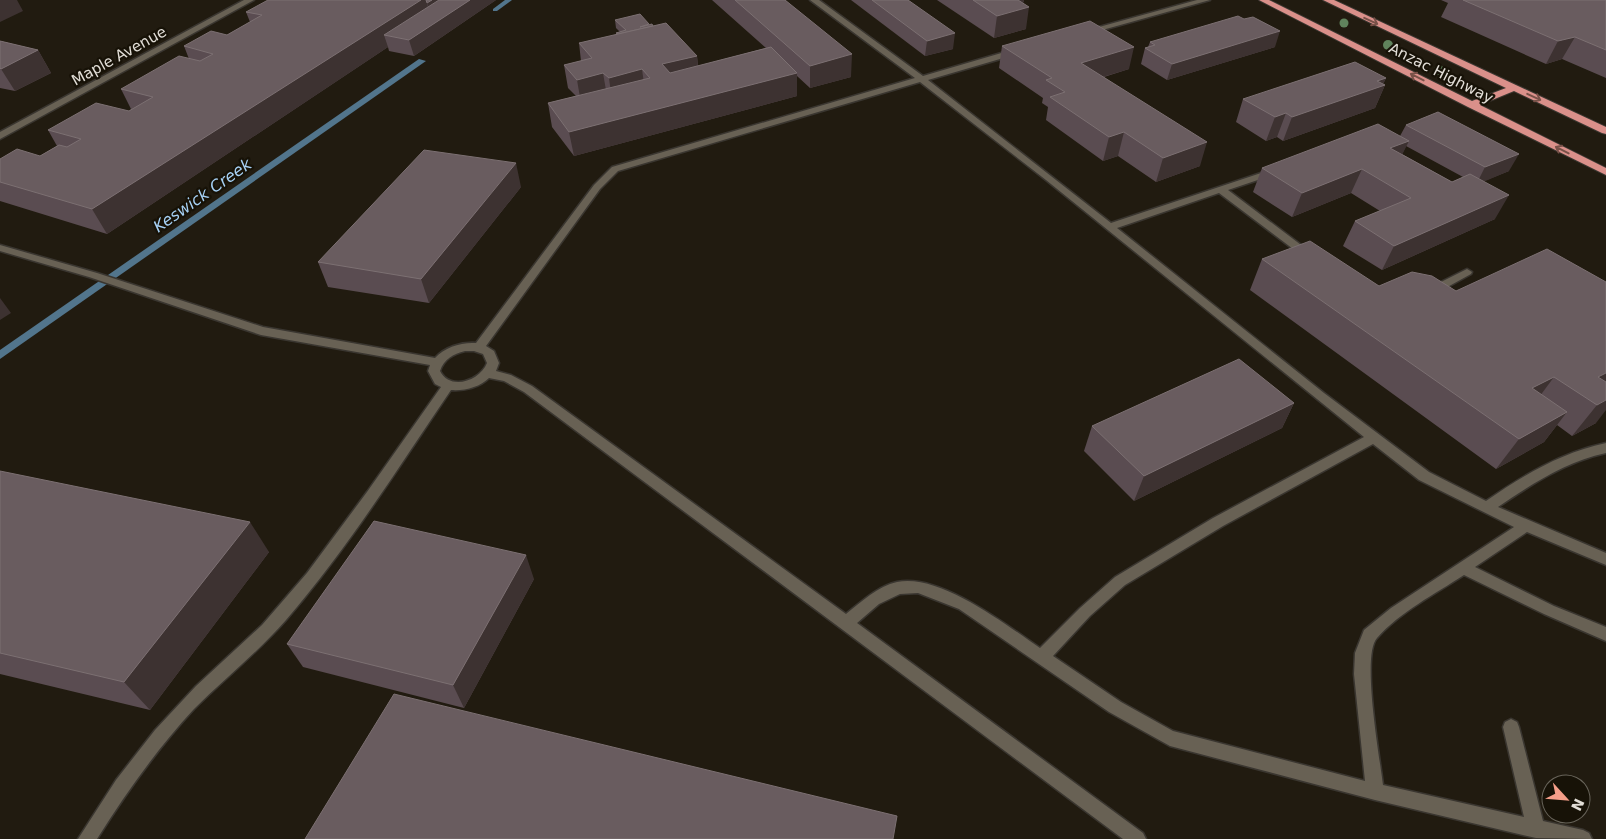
<svg xmlns="http://www.w3.org/2000/svg" width="1606" height="839" font-family="'DejaVu Sans',sans-serif">
<rect width="100%" height="100%" fill="#211b10"/>
<g fill="none" stroke-linecap="round" stroke-linejoin="round">
<g fill="#52758c" fill-rule="evenodd">
<path d="M505,0H512L497,11H493V9Z"/>
<path d="M419,59L426,61L0,359V350Z"/>
</g>
<defs>
<g id="service">
<path d="M810,0H819L923,76L1015,49H1021V53L928,80L1111,223L1270,170H1276V174L1228,190L1313,254L1314,256L1313,258H1305L1219,193L1117,228L1324,393L1429,472L1486,501C1524,475 1560,453 1606,443V453C1565,462 1532,484 1498,507L1606,553V565L1527,532L1475,567L1554,606L1606,627V641L1544,614L1464,575C1435,594 1400,612 1377,638C1361,655 1380,759 1383,785L1524,817L1503,727L1505,722L1511,719L1517,722L1519,727L1543,821L1583,830L1589,833L1592,839L1536,838L1375,800L1170,746L1109,712L959,609L918,593L900,594L879,604L857,623L1143,833L1146,839H1123L524,392L504,381L489,378C480,387 465,391 451,390C398,468 348,548 286,620C258,652 224,679 194,709C157,749 126,793 97,839H78L116,780L155,730L196,686L262,625L307,573L367,492L441,387L435,384L428,371L430,365L261,335L89,277L0,251V245L97,273L263,327L435,358C445,347 461,342 476,343L594,185L612,167L915,78ZM920,82L1046,180L1364,437L1213,518L1115,577L1080,608L1040,648C1006,625 940,573 897,582C878,586 861,602 846,614L532,386L511,375L496,371L499,363L494,351L486,346L600,189L618,171ZM465,351H474L483,354L487,363C480,381 450,391 440,371C444,359 453,354 465,351ZM1373,444L1419,480L1514,527L1391,608L1364,630L1355,653L1354,674L1365,781L1173,731L1121,702L1053,656L1090,616L1125,585L1223,526Z"/>
<path d="M1197,0H1210L1088,34L1081,32Z"/>
<path d="M1467,269L1472,272L1471,274L1442,290L1430,293L1425,290Z"/>
</g>
<path id="minor" d="M244,0H254L0,139V132Z"/>
<path id="trunk" d="M1259,0H1269L1472,101L1506,88L1323,0H1334L1606,127V134L1602,133L1514,91L1480,105L1606,168V175L1468,107Z"/>
</defs>
<use href="#service" stroke="#3a3630" stroke-width="3"/>
<use href="#minor" stroke="#3a3630" stroke-width="3"/>
<use href="#trunk" stroke="#3a3630" stroke-width="2"/>
<use href="#service" fill="#686154" fill-rule="evenodd"/>
<use href="#minor" fill="#686154" fill-rule="evenodd"/>
<use href="#trunk" fill="#da908a" fill-rule="evenodd"/>
</g>
<g fill="#60835c">
<circle cx="1344" cy="23" r="4.5"/>
<circle cx="1388" cy="45" r="5"/>
<circle cx="1439" cy="70" r="5"/>
</g>
<g fill="#5a4c51" fill-rule="evenodd">
<path d="M496,0L414,56L389,51L388,47L107,234L0,201V159L40,156L57,146L48,130L129,111L131,109L121,89L189,59L184,46L227,35L250,22L246,12Z"/>
<path d="M712,0H785L851,77L810,88L797,76V96L574,156L552,127L548,103L576,96L568,88L564,65L581,61L579,43L616,35V33L620,32L616,28L615,20L649,25L653,26L697,56L698,66L766,48Z"/>
<path d="M851,0H908L953,49L925,56Z"/>
<path d="M937,0H1024L1023,3L1026,29L994,38Z"/>
<path d="M1441,0H1606V78L1562,59L1546,64L1441,17L1448,3Z"/>
<path d="M0,41L38,50L51,73L15,91L0,88Z"/>
<path d="M1150,42L1275,47L1167,80L1141,64L1145,48L1148,47Z"/>
<path d="M1002,46L1129,69L1104,77L1200,166L1156,182L1118,156L1103,161L1046,120L1048,107L1042,103L1043,98L999,68Z"/>
<path d="M1386,78L1383,84L1385,85L1375,108L1283,141L1277,137L1266,141L1236,122L1243,99Z"/>
<path d="M1406,125L1509,171L1484,181L1495,219L1382,270L1343,246L1355,221L1380,211L1351,193L1292,217L1253,192L1262,168L1400,136ZM1406,146L1463,177L1452,182L1402,154Z"/>
<path d="M521,187L429,303L328,287L318,262Z"/>
<path d="M1262,259L1379,286L1456,291L1606,282L1596,423L1572,436L1557,425L1544,442L1496,469L1250,290Z"/>
<path d="M1294,403L1282,428L1134,501L1084,451L1092,426Z"/>
<path d="M0,471L269,552L150,710L0,674Z"/>
<path d="M534,579L464,708L303,667L287,644Z"/>
</g>
<g fill="#3d3231">
<path d="M0,0H17L23,11L0,22Z"/>
<path d="M421,0H426L431,19L384,35L388,47L107,234L92,209Z"/>
<path d="M432,0H460L431,19L427,3Z"/>
<path d="M470,0H496L414,56L409,40Z"/>
<path d="M1014,0H1024L1022,9L1029,7L1026,29L994,38L997,16Z"/>
<path d="M1280,31L1275,47L1167,80L1172,64Z"/>
<path d="M955,33L953,49L925,56L927,41Z"/>
<path d="M1575,37L1562,59L1546,64L1558,41Z"/>
<path d="M1134,47L1129,69L1076,85L1081,63Z"/>
<path d="M38,50L51,73L15,91L1,69Z"/>
<path d="M852,54L851,77L810,88V66Z"/>
<path d="M697,56L699,78L665,87L662,64Z"/>
<path d="M642,69L645,92L612,101L609,78Z"/>
<path d="M603,73L607,96L581,103L577,80Z"/>
<path d="M797,73V96L574,156L569,132Z"/>
<path d="M1386,78L1382,86L1385,85L1375,108L1283,141L1292,117Z"/>
<path d="M1286,113L1277,137L1266,141L1275,117Z"/>
<path d="M1124,132L1118,156L1103,161L1109,137Z"/>
<path d="M1409,141L1397,165L1390,148Z"/>
<path d="M1207,142L1200,166L1156,182L1163,158Z"/>
<path d="M1519,154L1509,171L1476,185L1485,167Z"/>
<path d="M516,163L521,187L429,303L421,279Z"/>
<path d="M1362,169L1351,193L1292,217L1302,193Z"/>
<path d="M1509,195L1495,219L1382,270L1394,246Z"/>
<path d="M0,298L11,313L0,320Z"/>
<path d="M1606,373V390L1598,377Z"/>
<path d="M1554,377L1531,408L1532,388Z"/>
<path d="M1606,400V410L1596,423L1572,436L1597,405Z"/>
<path d="M1294,403L1282,428L1134,501L1144,476Z"/>
<path d="M1567,412L1544,442L1496,469L1519,439Z"/>
<path d="M250,522L269,552L150,710L124,682Z"/>
<path d="M526,555L534,579L464,708L453,685Z"/>
</g>
<g fill="#695c5f" stroke="#7c7072">
<path d="M268,0H421L92,209L0,182V159L17,149L40,156L59,145L67,147L81,139L48,130L96,103L129,111L153,97L121,89L179,56L200,61L213,54L184,46L211,31L227,35L262,15L246,12Z"/>
<path d="M426,0H432L427,3Z"/>
<path d="M439,0H470L409,40L384,35Z"/>
<path d="M735,0H785L852,54L810,66Z"/>
<path d="M872,0H908L955,33L927,41Z"/>
<path d="M973,0H1018L1029,7L997,16Z"/>
<path d="M1463,0H1606V50L1575,37L1558,41Z"/>
<path d="M640,14L649,24L640,27L652,24L653,26L618,34L616,33L626,30L615,20Z"/>
<path d="M1238,16L1244,19L1253,17L1280,31L1172,64L1145,48L1155,45L1150,42Z"/>
<path d="M1090,21L1134,47L1081,63L1207,142L1163,158L1124,132L1109,137L1050,97L1065,92L1046,80L1052,78L1002,46Z"/>
<path d="M666,23L697,56L662,64L670,73L771,47L797,73L569,132L548,103L650,78L642,69L609,78L603,73L577,80L564,65L592,58L579,43Z"/>
<path d="M0,41L38,50L1,69L0,68Z"/>
<path d="M1355,62L1386,78L1377,81L1385,85L1292,117L1286,113L1275,117L1243,99Z"/>
<path d="M1438,112L1519,154L1485,167L1406,125Z"/>
<path d="M1378,124L1409,141L1390,148L1452,182L1470,174L1509,195L1394,246L1355,221L1411,198L1362,169L1302,193L1262,168Z"/>
<path d="M424,150L516,163L421,279L318,262Z"/>
<path d="M1310,241L1379,286L1412,272L1432,276L1456,291L1547,249L1606,282V373L1598,377L1606,382V400L1597,405L1554,377L1532,388L1567,412L1519,439L1262,259Z"/>
<path d="M1239,359L1294,403L1144,476L1092,426Z"/>
<path d="M0,471L250,522L124,682L0,653Z"/>
<path d="M374,521L526,555L453,685L287,644Z"/>
<path d="M394,694L897,816L893,839H305Z"/>
</g>
<defs><path id="oneway-shaft" d="M-6 0H5M1.5-3L5.5 0L1.5 3" fill="none" stroke-width="1.6" stroke-linecap="round" stroke-linejoin="round" transform="scale(1.25)"/></defs>
<g stroke="#785148">
<use href="#oneway-shaft" transform="translate(1371 21) rotate(25)"/>
<use href="#oneway-shaft" transform="translate(1417 77) rotate(-153)"/>
<use href="#oneway-shaft" transform="translate(1534 97) rotate(25)"/>
<use href="#oneway-shaft" transform="translate(1562 150) rotate(-153)"/>
</g>
<g text-anchor="middle" stroke-width="4.5" stroke-linejoin="round" paint-order="stroke">
<g font-size="15" fill="#e2ded7" stroke="#171207">
<text transform="translate(119 56) rotate(-29)" y="5">Maple Avenue</text>
<text transform="translate(1441 73) rotate(27)" y="5">Anzac Highway</text>
</g>
<g font-size="16" font-style="italic" fill="#a6d0f4" stroke="#171207">
<text transform="translate(202 195) rotate(-35)" y="6">Keswick Creek</text>
</g>
</g>
<g transform="translate(1566 799) rotate(116)"><circle r="24" fill="#171207" stroke="#68645a"/>
<path d="M0-4L9 19L0 12L-9 19Z" fill="#f49e89"/>
<text y="-8" font-size="14" font-weight="bold" text-anchor="middle" fill="#e2ded7">N</text>
</g>
</svg>
